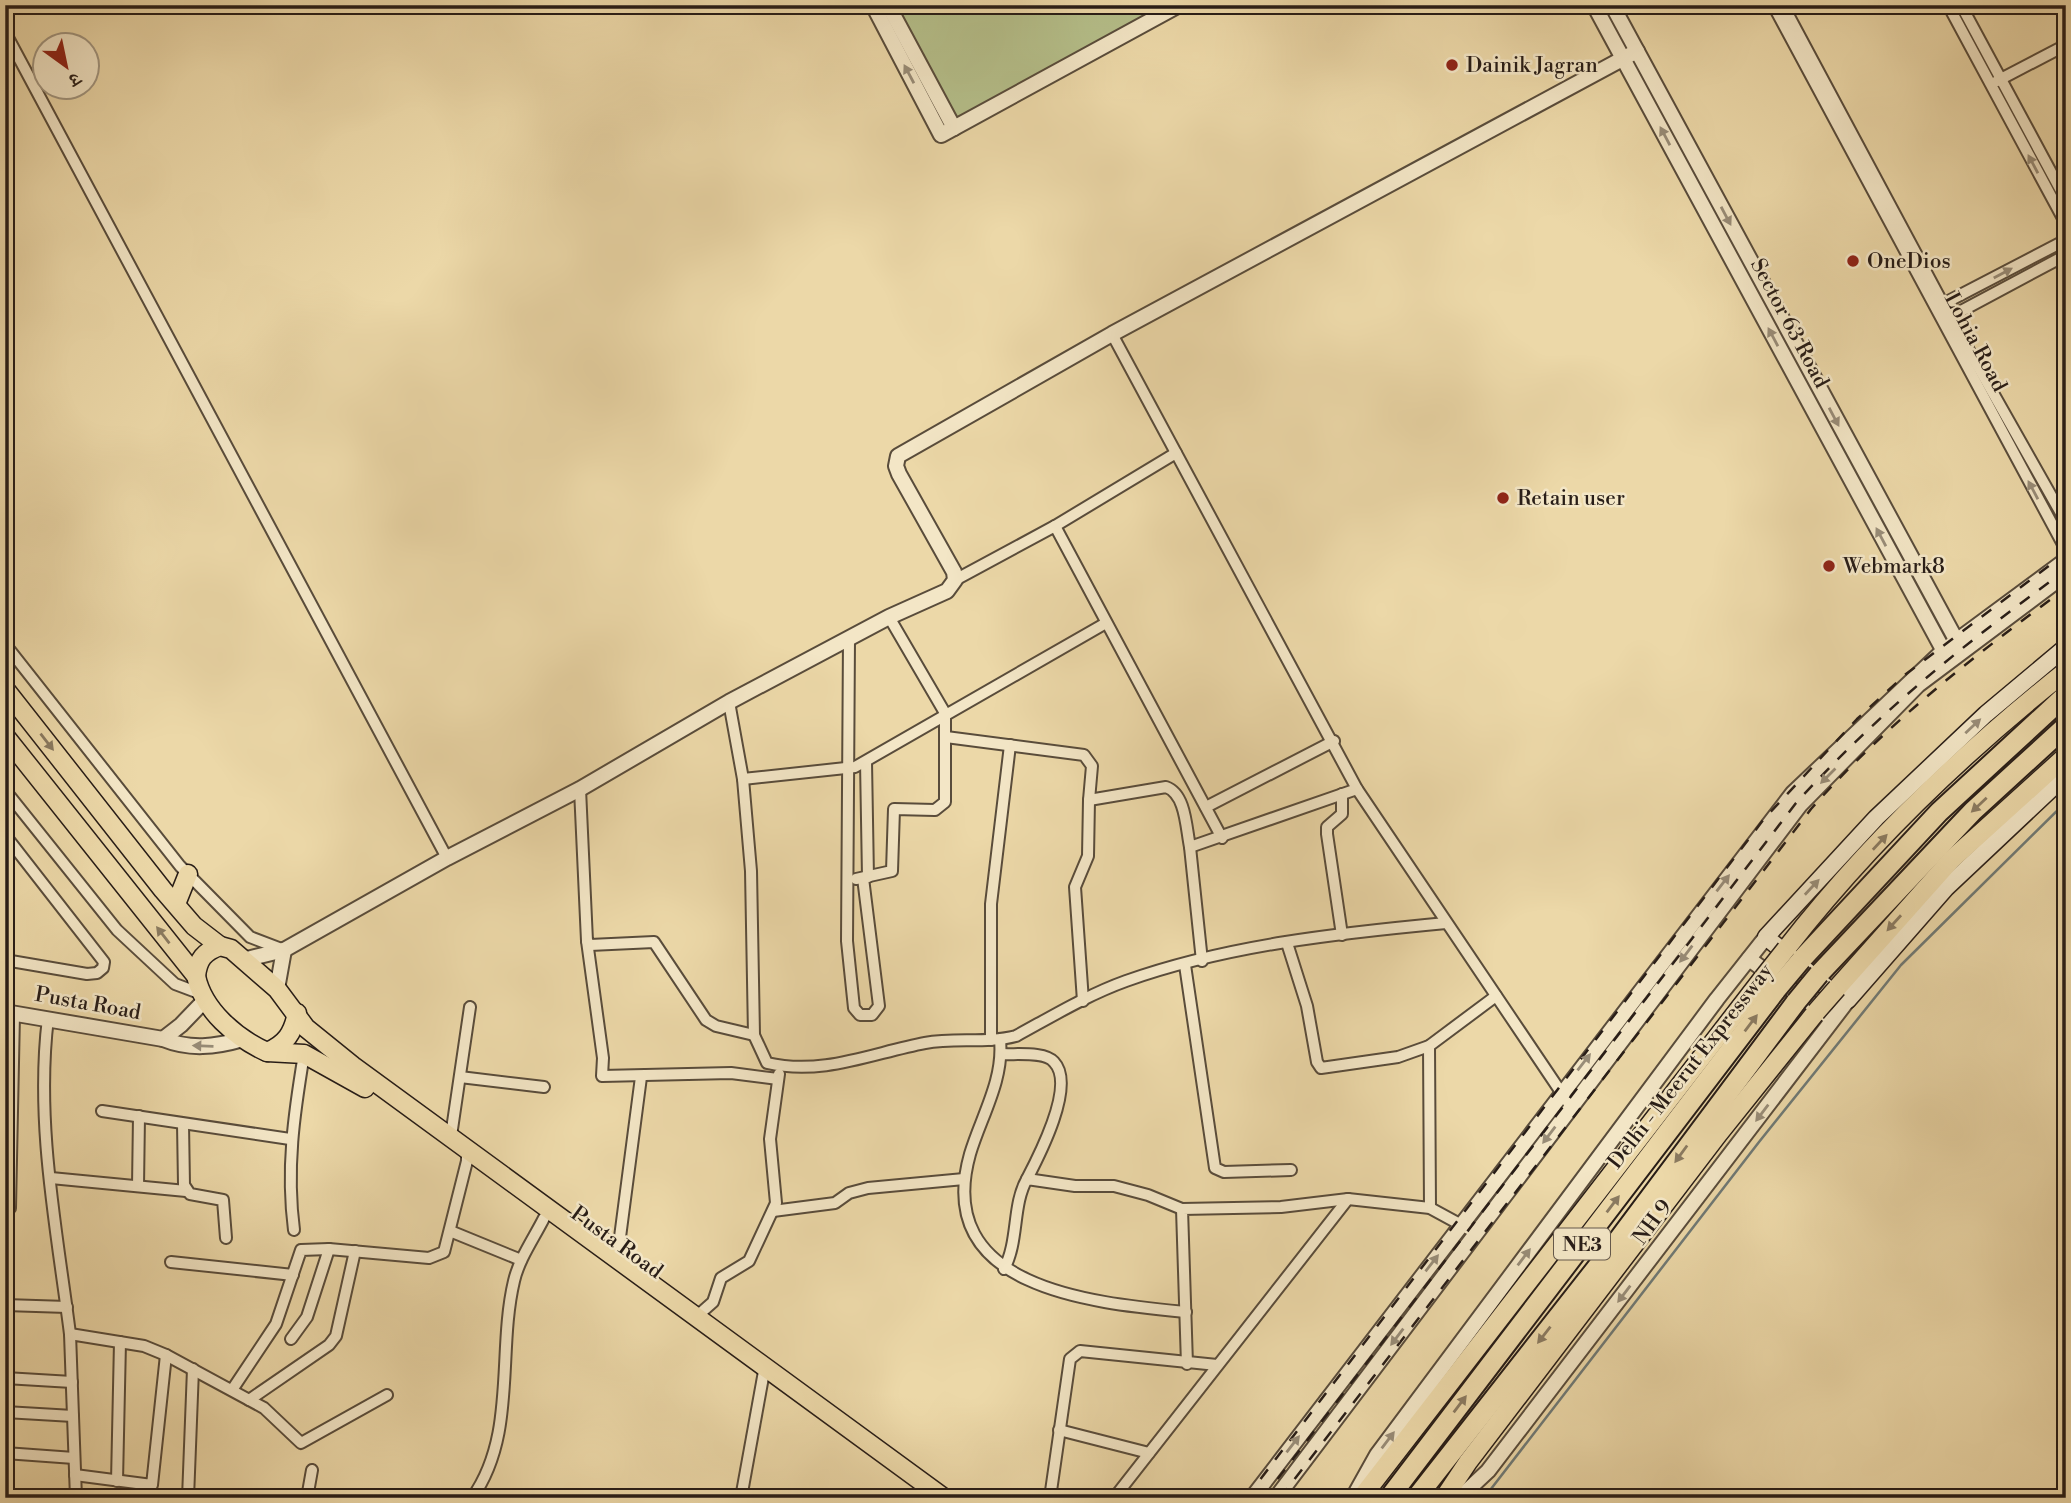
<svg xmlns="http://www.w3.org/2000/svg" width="2071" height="1503" font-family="'Libre Bodoni','Noto Serif Devanagari',serif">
<rect width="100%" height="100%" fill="#ecd8a8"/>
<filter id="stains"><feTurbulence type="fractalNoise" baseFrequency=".00286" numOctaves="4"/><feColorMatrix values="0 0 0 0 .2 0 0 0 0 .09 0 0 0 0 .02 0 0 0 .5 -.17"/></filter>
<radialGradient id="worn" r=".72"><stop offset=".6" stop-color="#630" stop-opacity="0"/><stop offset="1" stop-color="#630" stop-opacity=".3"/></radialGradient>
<path fill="#b5bf8a" stroke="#6e6e50" stroke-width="2" d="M877,5H1179L941,135Z"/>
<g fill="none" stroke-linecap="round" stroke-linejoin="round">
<path stroke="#6f7975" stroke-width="2.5" d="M1484,1498L1759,1142L1901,965L2066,802"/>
<defs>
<g id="minor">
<path d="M1773,5L2066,550"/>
<path d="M1783,5L1950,317L2066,522"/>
<path d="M1948,5L2066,224"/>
<path d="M1961,5L2066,200"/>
<path d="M5,32L447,858"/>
<path d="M1997,81L2066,45"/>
<path d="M1943,304L2066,240"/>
<path d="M1950,317L2066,255"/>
<path d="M1112,334L1357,789L1571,1107"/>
<path d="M1055,526L1222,838"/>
<path d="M955,580L1055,526L1176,453"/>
<path d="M849,639L847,941L854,1008L860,1015H872L879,1006L863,878"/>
<path d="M5,644L180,866L250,937L284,950"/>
<path d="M729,702L743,779L751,871L754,1035L767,1063C823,1076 872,1053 925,1043C955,1037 986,1044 1016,1036C1051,1017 1087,995 1126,981C1227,945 1340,933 1446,923"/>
<path d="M946,737L1084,755L1092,766L1089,800L1166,787C1186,794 1186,828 1190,847L1357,789"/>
<path d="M866,762L868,877"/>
<path d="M743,779L855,767L1106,623"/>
<path d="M580,789L587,941L590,945L654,942L706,1020L716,1026L754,1035"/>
<path d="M5,790L117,930L175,984L199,993"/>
<path d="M1342,794V814L1327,827V834L1342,935"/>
<path d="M1206,807L1334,741"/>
<path d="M5,835L104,962L103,968L97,973L87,974L5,960"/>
<path d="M1190,847L1202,961"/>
<path d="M856,879L892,871L894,809L935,810L945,802V713L889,617"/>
<path d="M587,941L603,1058L602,1076L731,1073L778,1079"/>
<path d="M1287,943L1307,1006L1317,1062L1321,1068L1398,1057L1429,1046L1496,996"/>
<path d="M1185,965L1215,1168L1224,1172L1291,1170"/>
<path d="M1083,1001L1075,887L1088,856L1089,800"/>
<path d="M48,1018C35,1123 57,1231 70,1334"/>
<path d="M991,1040V904L1010,745"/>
<path d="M1000,1040C1004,1080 981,1117 970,1154C932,1289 1093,1303 1186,1312"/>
<path d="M1429,1046L1430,1208"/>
<path d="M1001,1054C1015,1055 1045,1051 1054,1062C1076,1085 1039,1156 1027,1179"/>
<path d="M460,1077L544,1087"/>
<path d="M102,1111L290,1139"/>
<path d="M183,1124L184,1185L190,1194L223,1200L226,1238"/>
<path d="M451,1136L470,1007"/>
<path d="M51,1178L186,1191"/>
<path d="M138,1186L139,1116"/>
<path d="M773,1211L835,1203L849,1193L868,1188L964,1179"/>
<path d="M5,1214L10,1208L14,1014"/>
<path d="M294,1230C286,1169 294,1114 304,1054"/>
<path d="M450,1231L521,1260"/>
<path d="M617,1260L641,1077"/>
<path d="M171,1262L293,1275"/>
<path d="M1004,1269C1019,1241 1012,1205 1027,1179L1075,1186H1114L1148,1195L1182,1209"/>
<path d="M5,1305L67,1307"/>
<path d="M696,1317L713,1302L721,1278L749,1261L776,1203L770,1139L779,1074"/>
<path d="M291,1339L307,1317L329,1249"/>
<path d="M1187,1364L1182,1209L1281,1207L1348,1199L1430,1208L1476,1233"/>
<path d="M5,1378L72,1382"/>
<path d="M232,1390L276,1324L301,1250L329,1249L429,1258L444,1252L467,1161V1148"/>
<path d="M249,1400L329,1345L336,1336L355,1251"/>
<path d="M5,1412L73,1416"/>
<path d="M1059,1430L1149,1453"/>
<path d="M5,1453L74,1458"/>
<path d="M75,1475L152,1485L166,1355"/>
<path d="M117,1481L120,1342"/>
<path d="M76,1498L70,1334L144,1346L166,1355L264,1408L301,1443L387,1395"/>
<path d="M188,1498L193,1369"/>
<path d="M307,1498L312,1470"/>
<path d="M472,1498C517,1435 497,1352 514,1281C519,1259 534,1238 544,1218"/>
<path d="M741,1498L765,1366"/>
<path d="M1050,1498L1070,1359L1080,1351L1217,1365"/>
<path d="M1114,1498L1348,1199"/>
</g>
<g id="tertiary">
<path d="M873,5L941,135L1179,5"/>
<path d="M888,5L954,128"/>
<path d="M1594,5L1947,657"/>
<path d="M1612,5L1960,647"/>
<path d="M1749,959L1827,1015"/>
<path d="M243,960L284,950L447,858L580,789L729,702L889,617L947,591L955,580L954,572L899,474L896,466L898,456L1112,334L1637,51"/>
<path d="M277,989L284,950"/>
<path d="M5,1012L163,1039C190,1050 215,1047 243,1039"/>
<path d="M163,1039L181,1025L205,1000"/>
<path d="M1252,1498L1793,793L1943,651L2066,560"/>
<path d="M1276,1498L1800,805L1918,685L2066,574"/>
<path d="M1353,1498L1377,1455L1717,999L1766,937"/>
<path d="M1459,1498L1488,1471L1848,1000"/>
</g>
<path id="secondary" d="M2066,647L1986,714L1876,818L1766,937L1837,996L1848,1000L1946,888L2066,775"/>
<g id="primary">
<path d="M5,689L163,890L194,926L220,946"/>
<path d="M5,736L196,976C203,1010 236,1038 267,1052C286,1044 293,1033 297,1013"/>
<path d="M176,904L188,874"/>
<path d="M196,976C198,959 204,952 220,946L231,949L277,989L306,1028L353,1066L944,1498"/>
<path d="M267,1052L304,1054L365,1088"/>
</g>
<g id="trunk">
<path d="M1786,949C1866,846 1964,752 2066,671"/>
<path d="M1837,988L1951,860L2066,756"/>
<path d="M1361,1498L1763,978"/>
<path d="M1444,1498L1468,1462L1719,1133L1816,1012"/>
</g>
<g id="motorway">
<path d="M1801,960L1939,812L2066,695"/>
<path d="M1819,974L1973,811L2066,726"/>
<path d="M1389,1498L1776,990"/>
<path d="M1416,1498L1613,1247L1796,1002"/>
</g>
</defs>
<use href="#minor" stroke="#594c3b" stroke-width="14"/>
<use href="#tertiary" stroke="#594c3b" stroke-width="18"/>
<use href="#secondary" stroke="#281d17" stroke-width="19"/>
<use href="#primary" stroke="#281d17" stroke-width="21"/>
<use href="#trunk" stroke="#281d17" stroke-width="21"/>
<use href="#motorway" stroke="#281d17" stroke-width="23"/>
<use href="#minor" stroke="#f3e6c6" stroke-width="10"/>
<use href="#tertiary" stroke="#f3e6c6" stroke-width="14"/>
<use href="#secondary" stroke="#f3e6c6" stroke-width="16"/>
<use href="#primary" stroke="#ecd8a8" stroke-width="18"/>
<use href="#trunk" stroke="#ecd8a8" stroke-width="18"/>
<use href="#motorway" stroke="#ecd8a8" stroke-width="19"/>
<g stroke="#281d17" stroke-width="2.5" stroke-dasharray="12 12" stroke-linecap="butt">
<path d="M1246,1498L1764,819L1857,719L1906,674L2066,553"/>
<path d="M1263,1498L1796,803C1881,710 1964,644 2066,570"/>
<path d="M1280,1498L1811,809C1887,723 1974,656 2066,588"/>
</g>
<defs>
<g id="trunk-bridge">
<path d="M1763,978L1786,949"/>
<path d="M1816,1012L1837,988"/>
</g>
<g id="motorway-bridge">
<path d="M1776,990L1801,960"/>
<path d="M1796,1002L1819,974"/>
</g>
</defs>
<use href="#trunk-bridge" stroke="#281d17" stroke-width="21" stroke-linecap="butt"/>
<use href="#motorway-bridge" stroke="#281d17" stroke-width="23" stroke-linecap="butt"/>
<use href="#trunk-bridge" stroke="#ecd8a8" stroke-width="18"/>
<use href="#motorway-bridge" stroke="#ecd8a8" stroke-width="19"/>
</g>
<defs><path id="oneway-solid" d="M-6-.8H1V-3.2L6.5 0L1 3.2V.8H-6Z" transform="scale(1.75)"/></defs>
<g fill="#988c77">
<use href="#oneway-solid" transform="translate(909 74) rotate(-118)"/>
<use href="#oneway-solid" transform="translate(1665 136) rotate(-118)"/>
<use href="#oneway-solid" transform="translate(2033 164) rotate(-118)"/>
<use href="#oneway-solid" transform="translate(1726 216) rotate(62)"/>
<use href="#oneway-solid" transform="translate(2003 273) rotate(-28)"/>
<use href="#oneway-solid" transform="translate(1773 337) rotate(-118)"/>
<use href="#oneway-solid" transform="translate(1834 417) rotate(62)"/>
<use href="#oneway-solid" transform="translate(2033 490) rotate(-118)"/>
<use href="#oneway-solid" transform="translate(1881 537) rotate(-118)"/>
<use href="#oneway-solid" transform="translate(1973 726) rotate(-43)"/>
<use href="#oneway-solid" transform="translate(1828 776) rotate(135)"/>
<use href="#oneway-solid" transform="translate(1723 883) rotate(-52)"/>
<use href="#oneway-solid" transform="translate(1812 887) rotate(-47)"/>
<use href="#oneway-solid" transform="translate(1686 954) rotate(127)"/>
<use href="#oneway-solid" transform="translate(203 1046) rotate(-178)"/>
<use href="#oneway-solid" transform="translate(1584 1062) rotate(-52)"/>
<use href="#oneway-solid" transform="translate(1762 1113) rotate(127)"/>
<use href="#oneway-solid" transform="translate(1549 1135) rotate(127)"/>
<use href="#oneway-solid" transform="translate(1524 1257) rotate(-53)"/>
<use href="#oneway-solid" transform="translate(1432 1263) rotate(-52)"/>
<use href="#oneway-solid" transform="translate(1624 1294) rotate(127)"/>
<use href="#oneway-solid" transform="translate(1397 1337) rotate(127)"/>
<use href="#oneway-solid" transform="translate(1388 1440) rotate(-53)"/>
<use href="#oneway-solid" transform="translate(1293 1444) rotate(-52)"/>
</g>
<g fill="#8a7a60">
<use href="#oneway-solid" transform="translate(47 742) rotate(52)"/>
<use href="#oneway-solid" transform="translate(1979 805) rotate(137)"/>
<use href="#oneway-solid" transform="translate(1880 842) rotate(-47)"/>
<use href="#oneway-solid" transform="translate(1894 923) rotate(132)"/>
<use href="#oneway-solid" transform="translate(163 935) rotate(-128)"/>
<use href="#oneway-solid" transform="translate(1751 1023) rotate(-53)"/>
<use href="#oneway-solid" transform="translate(1681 1154) rotate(126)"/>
<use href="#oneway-solid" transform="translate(1613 1204) rotate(-53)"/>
<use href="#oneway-solid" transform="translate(1544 1335) rotate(128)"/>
<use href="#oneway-solid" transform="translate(1460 1404) rotate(-53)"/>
</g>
<g fill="#8f2418" stroke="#f3e6c6" stroke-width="2.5">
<circle cx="1452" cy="65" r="7"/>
<circle cx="1853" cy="261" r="7"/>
<circle cx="1503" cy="498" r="7"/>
<circle cx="1829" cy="566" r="7"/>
</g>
<g text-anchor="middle" stroke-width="5" stroke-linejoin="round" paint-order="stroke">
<rect fill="#f3e6c6" stroke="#65594c" stroke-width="2" x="1554" y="1228.5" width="56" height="31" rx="5"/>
<g font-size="19" font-weight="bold" fill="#281d17">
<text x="1582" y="1251">NE3</text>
</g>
<g font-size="21" fill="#281d17" stroke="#f3e6c6" text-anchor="start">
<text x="1466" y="72">Dainik Jagran</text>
<text x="1867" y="268">OneDios</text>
<text x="1517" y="505">Retain user</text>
<text x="1843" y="573">Webmark8</text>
</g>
<g font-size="21" fill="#281d17" stroke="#f3e6c6">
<text transform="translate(1790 323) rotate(62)" y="7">Sector 63 Road</text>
<text transform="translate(1976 342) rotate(62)" y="7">Lohia Road</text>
<text transform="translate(88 1003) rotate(10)" y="7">Pusta Road</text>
<text transform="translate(1690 1066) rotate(-52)" y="7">Delhi - Meerut Expressway</text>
<text transform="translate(1652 1222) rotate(-53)" y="7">NH 9</text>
<text transform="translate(617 1242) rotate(36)" y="7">Pusta Road</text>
</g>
</g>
<rect width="2071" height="1503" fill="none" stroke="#ecd8a8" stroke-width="28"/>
<rect x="7" y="7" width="2057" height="1489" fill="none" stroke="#281d17" stroke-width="3.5"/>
<rect x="14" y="14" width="2043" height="1475" fill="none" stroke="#281d17" stroke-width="2"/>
<g transform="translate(66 66) rotate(147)"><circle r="33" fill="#f3e6c6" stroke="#a29680" stroke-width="2"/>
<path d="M0-5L12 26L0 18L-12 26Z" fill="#8f2418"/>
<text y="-10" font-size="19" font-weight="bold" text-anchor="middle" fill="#281d17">उ</text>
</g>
<rect width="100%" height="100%" filter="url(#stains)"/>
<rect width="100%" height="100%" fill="url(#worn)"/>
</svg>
